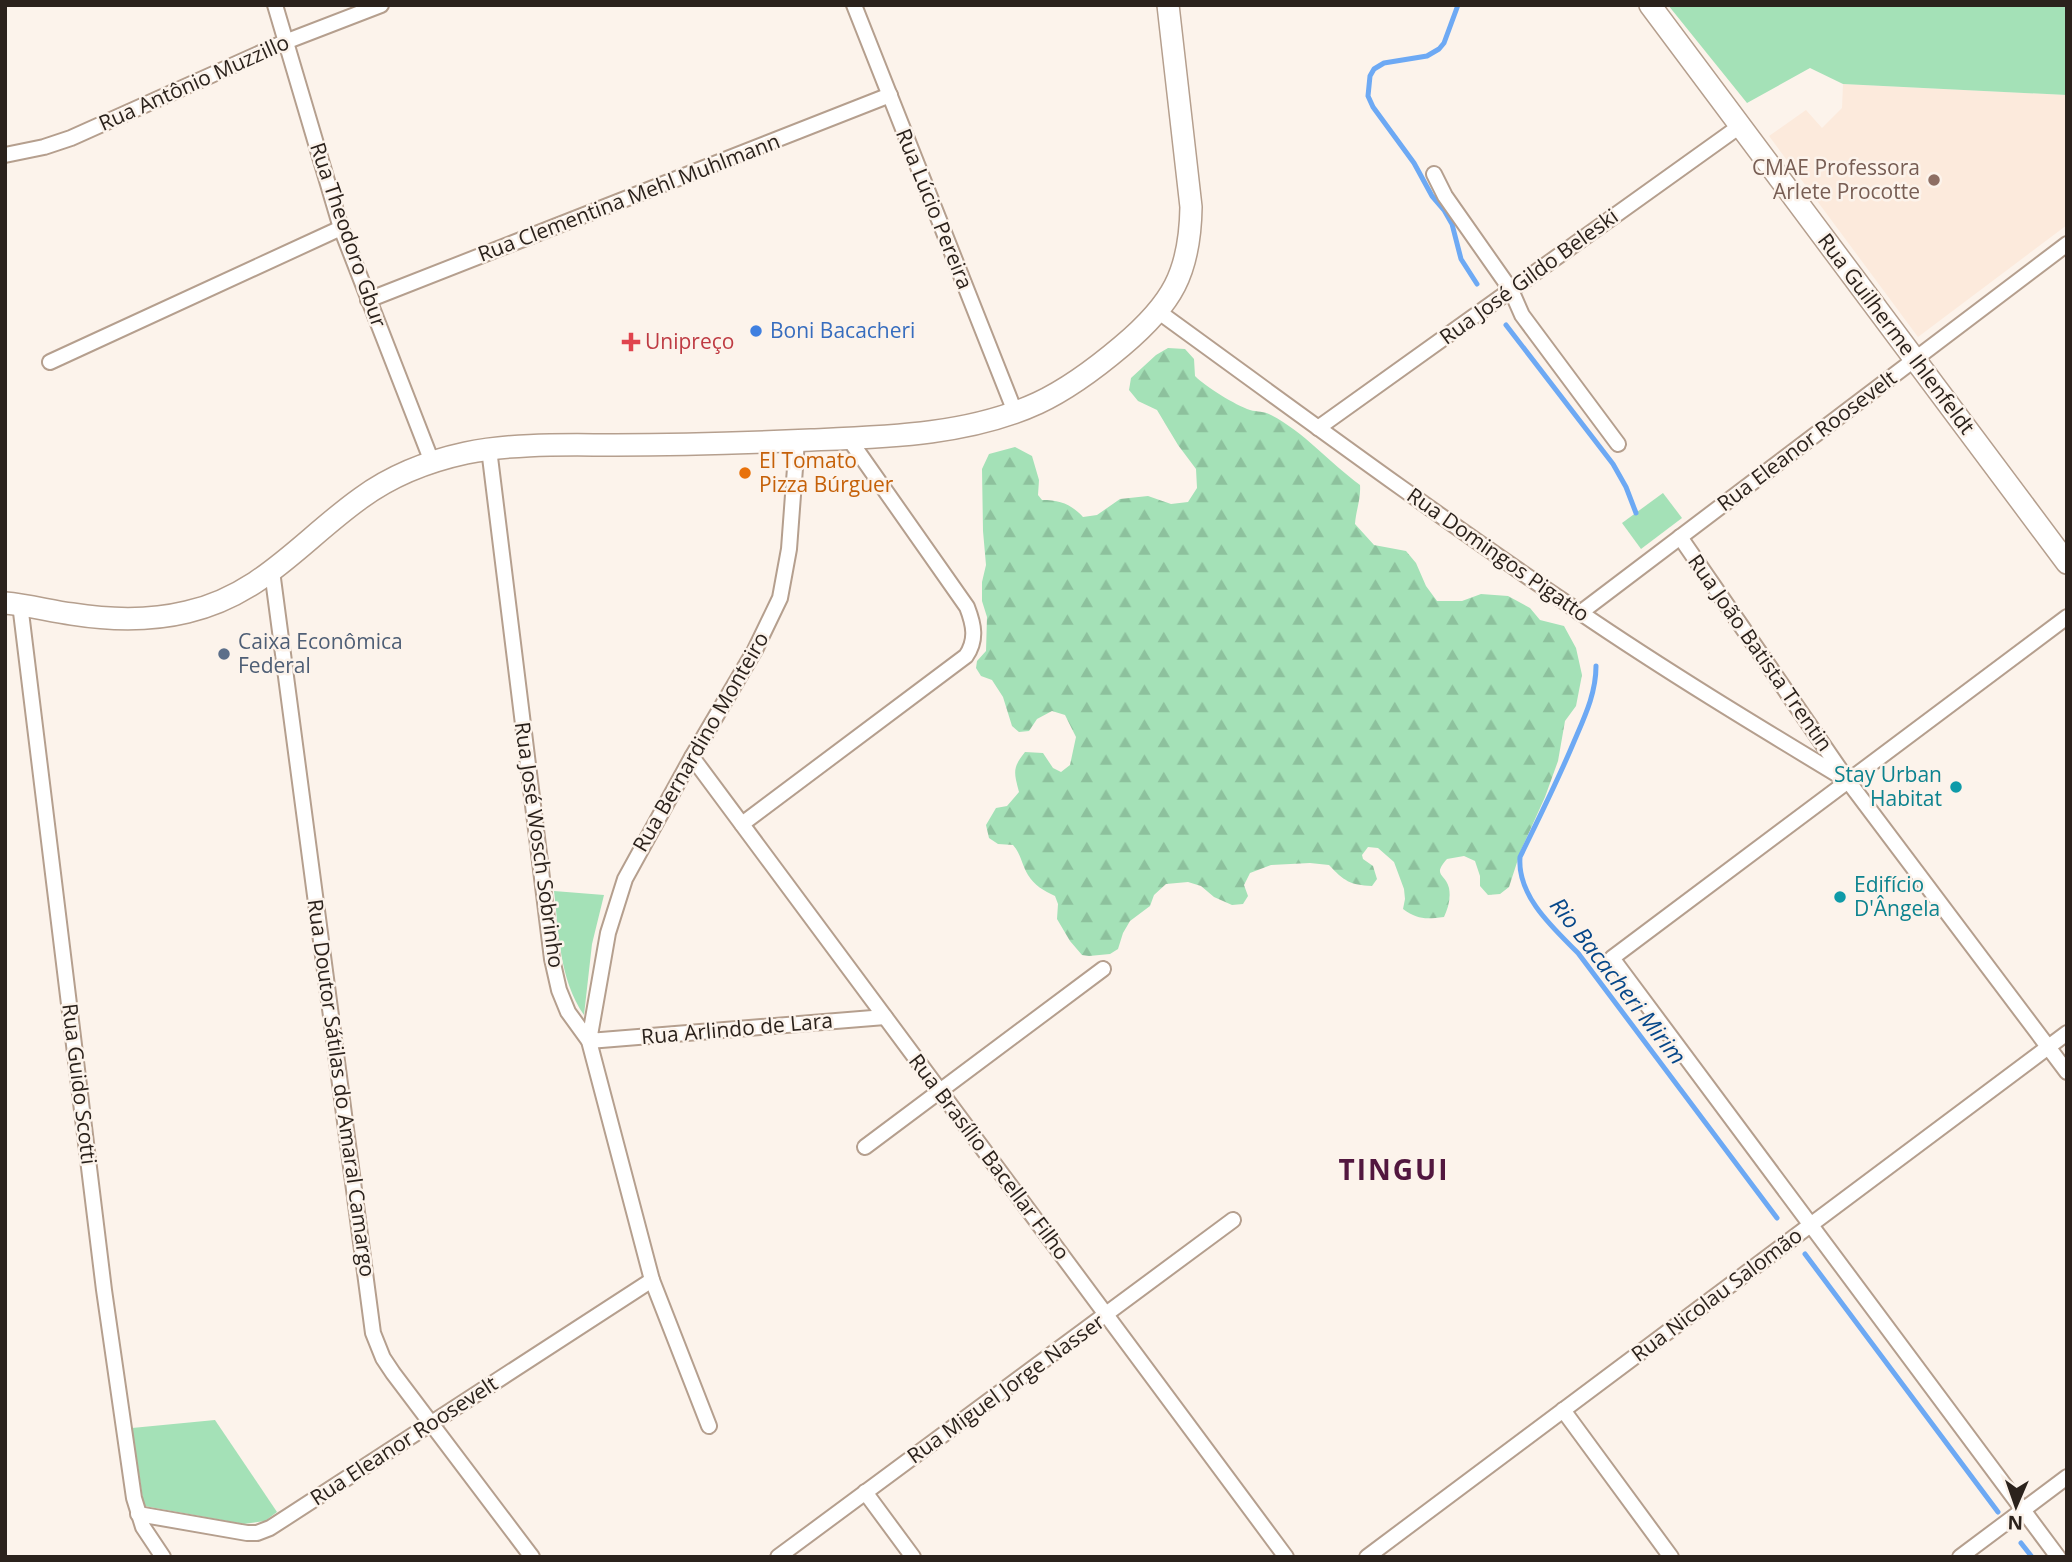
<svg xmlns="http://www.w3.org/2000/svg" width="2072" height="1562" font-family="'Open Sans',sans-serif">
<defs>
<pattern id="forest-firs" width="22" height="20" patternUnits="userSpaceOnUse" patternTransform="scale(1.75)"><rect width="22" height="20" fill="#a4e1b7"/><path d="M5 1l3.5 6h-7zM16 11l3.5 6h-7z" fill="#8dc19d"/></pattern>
</defs>
<rect width="100%" height="100%" fill="#fcf3eb"/>
<path fill="#fceadc" d="M1843,84L2067,95V225L1918,337L1769,136L1806,110L1822,128L1842,108Z"/>
<g fill="#a4e1b7">
<path d="M1668,5H2067V95L1843,84L1810,68L1747,103Z"/>
<path d="M1663,493L1682,518L1641,549L1622,523Z"/>
<path d="M554,891L604,895L592,944L584,1015C559,979 559,933 554,891Z"/>
<path d="M215,1420L277,1512L265,1521L244,1524L144,1506L132,1428Z"/>
</g>
<path fill="url(#forest-firs)" d="M1168,348L1185,349L1194,359L1195,376C1206,387 1235,405 1250,410C1257,412 1264,411 1271,415C1304,432 1330,463 1360,485C1361,499 1356,510 1355,524L1374,545L1406,551L1416,563L1426,586L1437,601H1462L1481,594L1508,596L1530,608L1540,620L1564,626L1576,648L1582,675L1576,706L1565,721L1558,761L1545,797L1521,850L1509,887L1500,894L1488,895L1480,886V876L1475,861L1464,856L1447,859C1432,876 1445,873 1449,888C1451,899 1448,908 1444,917C1426,919 1418,920 1403,909L1405,899L1404,889L1394,862L1378,848L1368,847L1362,855L1363,859L1373,866L1377,879L1372,886C1350,885 1344,881 1329,865L1310,863L1271,865L1250,873L1244,885L1248,896L1243,904L1232,905L1214,897L1201,886L1188,882L1166,884L1154,895L1150,906L1130,921L1123,933L1118,949L1110,954L1089,956L1082,955L1070,941L1057,919L1058,904L1055,896C1044,891 1034,885 1028,875C1022,865 1021,854 1013,845L998,844L989,838L986,825L996,808L1007,806L1019,792C1014,773 1012,768 1025,752L1043,753L1053,768L1061,772L1070,765L1076,737L1065,715L1052,711L1037,719L1029,731L1019,732L1012,726L1003,697L992,680L981,676L976,668L977,661L986,651L987,617L982,601V582L986,565L983,531L982,469L989,454L1015,447L1032,456L1039,480L1038,495L1042,500C1060,500 1071,504 1083,517L1097,515L1120,499L1148,496L1171,504L1188,502L1197,488L1196,469L1178,445L1157,410L1138,401L1129,390L1131,378L1156,355Z"/>
<g fill="none" stroke-linecap="round" stroke-linejoin="round">
<g stroke="#6da9f4" stroke-width="5">
<path d="M1458,5L1444,43L1439,49L1427,56L1384,63L1374,69L1370,76L1368,96L1373,107L1414,163L1432,196L1444,210L1452,224L1461,259L1477,284"/>
<path d="M1506,325L1613,464L1626,487L1636,513"/>
<path d="M1596,666C1596,694 1584,718 1573,744C1557,782 1538,820 1520,857C1517,896 1553,928 1578,953L1777,1218"/>
<path d="M1805,1254L1998,1512"/>
<path d="M2021,1543L2032,1557"/>
</g>
<defs>
<g id="street">
<path d="M275,5L341,228L432,462"/>
<path d="M854,5L1015,412"/>
<path d="M5,155L44,147L71,138L285,42L381,5"/>
<path d="M1434,174L1445,196L1511,290L1522,315L1618,444"/>
<path d="M368,300L890,95"/>
<path d="M1159,312C1298,413 1436,515 1578,611C1666,671 1757,726 1848,781"/>
<path d="M50,362L341,228"/>
<path d="M1318,428L1740,126"/>
<path d="M797,441L789,549L780,598L755,650L692,757L625,879L608,933L589,1041L885,1017"/>
<path d="M489,449L552,959L559,990L568,1012L589,1041L652,1280L709,1426"/>
<path d="M1680,537L1848,781L2067,1072"/>
<path d="M272,571L373,1333L383,1358L393,1373L532,1557"/>
<path d="M20,604L104,1290L134,1498L143,1527L163,1557"/>
<path d="M1580,613L2067,244"/>
<path d="M692,757L1286,1557"/>
<path d="M742,824L966,656C977,640 974,625 967,607L849,439"/>
<path d="M865,1147L1103,969"/>
<path d="M1563,1410L1671,1557"/>
<path d="M865,1492L913,1557"/>
<path d="M138,1514L247,1533H257L270,1528L652,1280"/>
<path d="M778,1557L1233,1220"/>
<path d="M1367,1557L2067,1033"/>
<path d="M1960,1557L2067,1477"/>
<path d="M2058,1557L1612,958L2067,617"/>
</g>
<g id="secondary">
<path d="M1650,5L2067,563"/>
<path d="M5,603C28,605 50,611 72,614C110,620 150,621 187,612C262,595 302,540 361,498C391,476 429,461 466,453C515,443 565,445 615,445C680,445 746,443 811,440C886,437 969,435 1038,403C1068,389 1096,368 1122,346C1172,304 1190,273 1191,207L1168,5"/>
</g>
</defs>
<use href="#street" stroke="#b59f8e" stroke-width="18"/>
<use href="#secondary" stroke="#b59f8e" stroke-width="24"/>
<use href="#street" stroke="#fff" stroke-width="14"/>
<use href="#secondary" stroke="#fff" stroke-width="21"/>
</g>
<circle fill="#8d6e63" stroke="#fcf3eb" stroke-width="2.5" cx="1934" cy="180" r="7"/>
<circle fill="#3f7fe0" stroke="#fcf3eb" stroke-width="2.5" cx="756" cy="331" r="7"/>
<path fill="#e0444e" stroke="#fcf3eb" stroke-width="2.5" d="M627.5 331.5h7v7h7v7h-7v7h-7v-7h-7v-7h7z"/>
<circle fill="#e8710a" stroke="#fcf3eb" stroke-width="2.5" cx="745" cy="473" r="7"/>
<circle fill="#5c6f8a" stroke="#fcf3eb" stroke-width="2.5" cx="224" cy="654" r="7"/>
<g fill="#0f9aa8" stroke="#fcf3eb" stroke-width="2.5">
<circle cx="1956" cy="787" r="7"/>
<circle cx="1840" cy="897" r="7"/>
</g>
<g text-anchor="middle" stroke-width="5" stroke-linejoin="round" paint-order="stroke">
<g font-size="21" fill="#2b221c" stroke="#fcf3eb">
<text transform="translate(194 83) rotate(-24)" y="7">Rua Antônio Muzzillo</text>
<text transform="translate(629 198) rotate(-21)" y="7">Rua Clementina Mehl Muhlmann</text>
<text transform="translate(934 209) rotate(68)" y="7">Rua Lúcio Pereira</text>
<text transform="translate(348 235) rotate(71)" y="7">Rua Theodoro Gbur</text>
<text transform="translate(1529 277) rotate(-36)" y="7">Rua José Gildo Beleski</text>
<text transform="translate(1896 334) rotate(53)" y="7">Rua Guilherme Ihlenfeldt</text>
<text transform="translate(1807 441) rotate(-37)" y="7">Rua Eleanor Roosevelt</text>
<text transform="translate(1498 555) rotate(35)" y="7">Rua Domingos Pigatto</text>
<text transform="translate(1760 653) rotate(55)" y="7">Rua João Batista Trentin</text>
<text transform="translate(701 742) rotate(-60)" y="7">Rua Bernardino Monteiro</text>
<text transform="translate(539 845) rotate(82)" y="7">Rua José Wosch Sobrinho</text>
<text transform="translate(737 1029) rotate(-5)" y="7">Rua Arlindo de Lara</text>
<text transform="translate(79 1084) rotate(83)" y="7">Rua Guido Scotti</text>
<text transform="translate(341 1088) rotate(82)" y="7">Rua Doutor Sátilas do Amaral Camargo</text>
<text transform="translate(989 1157) rotate(53)" y="7">Rua Brasílio Bacellar Filho</text>
<text transform="translate(1717 1295) rotate(-37)" y="7">Rua Nicolau Salomão</text>
<text transform="translate(1006 1389) rotate(-36)" y="7">Rua Miguel Jorge Nasser</text>
<text transform="translate(404 1441) rotate(-33)" y="7">Rua Eleanor Roosevelt</text>
</g>
<g font-size="21" fill="#785e54" stroke="#fcf3eb" text-anchor="end">
<text x="1920" y="175">CMAE Professora<tspan x="1920" dy="24">Arlete Procotte</tspan></text>
</g>
<g font-size="21" fill="#366cbe" stroke="#fcf3eb" text-anchor="start">
<text x="770" y="338">Boni Bacacheri</text>
</g>
<g font-size="21" fill="#be3a42" stroke="#fcf3eb" text-anchor="start">
<text x="645" y="349">Unipreço</text>
</g>
<g font-size="21" fill="#c56008" stroke="#fcf3eb" text-anchor="start">
<text x="759" y="468">El Tomato<tspan x="759" dy="24">Pizza Búrguer</tspan></text>
</g>
<g font-size="21" fill="#4e5e75" stroke="#fcf3eb" text-anchor="start">
<text x="238" y="649">Caixa Econômica<tspan x="238" dy="24">Federal</tspan></text>
</g>
<g font-size="21" fill="#0d838f" stroke="#fcf3eb" text-anchor="end">
<text x="1942" y="782">Stay Urban<tspan x="1942" dy="24">Habitat</tspan></text>
<text x="1854" y="892" text-anchor="start">Edifício<tspan x="1854" dy="24">D'Ângela</tspan></text>
</g>
<g font-size="23" font-style="italic" fill="#064789" stroke="#fcf3eb">
<text transform="translate(1618 981) rotate(52)" y="8">Rio Bacacheri Mirim</text>
</g>
<g font-size="28" font-weight="bold" letter-spacing="2" fill="#52173f" stroke="#fcf3eb">
<text x="1394" y="1180">TINGUI</text>
</g>
</g>
<rect width="2072" height="1562" fill="none" stroke="#2b221c" stroke-width="14"/>
<g transform="translate(2016 1506) rotate(182)" stroke="#fcf3eb" stroke-width="5" paint-order="stroke">
<path d="M0-5L12 26L0 18L-12 26Z" fill="#2b221c"/>
<text y="-10" font-size="19" font-weight="bold" text-anchor="middle" fill="#2b221c">N</text>
</g>
</svg>
